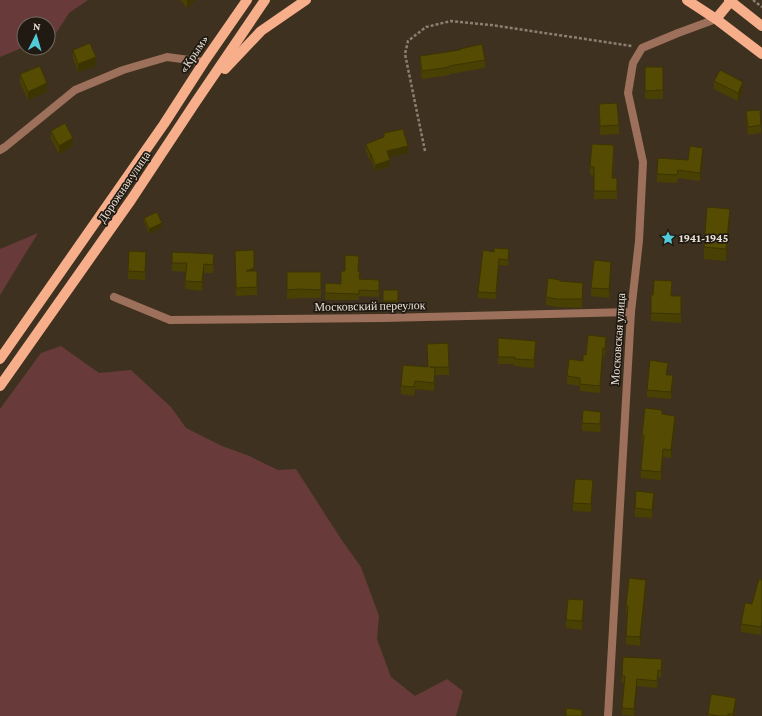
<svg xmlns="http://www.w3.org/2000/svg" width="762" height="716" font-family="'Crimson Pro',serif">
<rect width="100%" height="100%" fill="#3f311f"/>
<g fill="#683b3a">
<path d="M0,0H88L69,13L55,35L48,38V24H24V47L0,57Z"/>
<path d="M38,233L0,295V249Z"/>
<path d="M61,346L99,373L131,370L171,407L186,428L222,446L247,455L278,470L296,469L341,539L361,567L379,616L377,639L391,677L415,696L447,679L463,691L456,716H0V409L41,353Z"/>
</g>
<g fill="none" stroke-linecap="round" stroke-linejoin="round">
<g stroke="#8a7f70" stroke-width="2.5" stroke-dasharray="3 2" stroke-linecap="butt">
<path d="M753,0L762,7"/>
<path d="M425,151L405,54L408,41L426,27L451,21L491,25L632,46"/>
</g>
<g stroke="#9c705a" stroke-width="8">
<path d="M0,150L5,147L75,90L123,70L167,57L204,62"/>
<path d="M114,297L170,320L383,318L631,312"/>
<path d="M608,716L631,312L639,241L643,162L628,93L633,63L642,48L678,33L716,19"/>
</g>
<g stroke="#f7af8b" stroke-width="10">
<path d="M687,0L716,19L762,54"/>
<path d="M729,0L762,26"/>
<path d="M716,19L730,2"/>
<path d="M225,69L261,31L306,0"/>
<path d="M0,359L164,124L204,62L247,0"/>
<path d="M0,386L131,200L195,103L265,0"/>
</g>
</g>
<g fill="#494003">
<path d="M180,0H196L187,8Z"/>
<path d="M73,50L96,66L78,72L73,58Z"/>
<path d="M420,56L485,60V68L450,74V75L422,79L420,64Z"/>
<rect x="645" y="67" width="18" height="32"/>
<path d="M20,74L47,92L28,100L20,83Z"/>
<path d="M714,81L743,90L738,101L714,89Z"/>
<path d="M599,104L619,125V134L600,135Z"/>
<path d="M746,111L761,125V133L748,135L746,120Z"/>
<path d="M51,131L73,146L59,154L51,139Z"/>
<path d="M384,133L408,153L390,157V166L375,171L371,160L370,161L366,151V144L384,137Z"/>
<path d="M614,153L613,178H617V199H594V175H590V166Z"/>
<path d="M703,156L700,181L678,178L677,183L657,182V174L688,160Z"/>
<path d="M144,218L162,227L149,234L144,222Z"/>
<path d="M730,222L726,261L704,259V247Z"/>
<path d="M235,251L254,271H257V295L236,296Z"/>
<path d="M494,252L509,256L508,266L499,265L496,299L478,298V292Z"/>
<path d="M146,261L145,280L128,279V271Z"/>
<path d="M172,263H214L213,273H204L202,291L185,289L186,272L172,271Z"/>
<path d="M611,270L609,298L591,296V288Z"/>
<path d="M358,271L359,279L379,280V297L359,296V300H325V283L341,284Z"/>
<path d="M287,272H321V298H300L287,299Z"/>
<path d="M560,281L583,292L582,308L557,307L546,305V297Z"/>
<path d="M672,289L671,296L681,304V323L651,321V313L653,295Z"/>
<rect x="383" y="290" width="15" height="15"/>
<path d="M498,338L536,348L534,368L514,366V364H498Z"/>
<path d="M427,344L449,367V375H435L434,391L415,389L414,396L401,394V386L428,367Z"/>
<path d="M606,345L605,356H603L600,393L580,391V386L567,384V376L583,361L586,355Z"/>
<path d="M668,370L667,375L673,382L671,399L647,397V390Z"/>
<path d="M662,414L675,424L671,458L663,457L661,480L641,478V470L643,443H642V435Z"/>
<path d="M601,420L600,432L582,431V423Z"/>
<path d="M593,488L591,512L573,511V503Z"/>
<path d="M654,501L652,518L635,517V508Z"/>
<path d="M762,580L761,635L741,632V624L752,604Z"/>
<path d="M646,588L640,646L626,644V636L628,614H626V606Z"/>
<path d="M584,608L582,630L566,628V620Z"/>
<path d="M662,665L661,677H658L657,688L637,686L634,716L622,715L625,683H622V676Z"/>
<path d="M736,706L734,716H708V714Z"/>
</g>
<g fill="#3c3402">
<path d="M187,0H196L187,8Z"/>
<path d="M96,57V66L78,72V64Z"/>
<path d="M743,82V90L738,101V93Z"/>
<path d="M47,83V92L28,100V92Z"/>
<path d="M73,138V146L59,154V146Z"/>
<path d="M408,146V153L387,158V151Z"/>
<path d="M703,148V156L700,181V173Z"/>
<path d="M370,154H371V160L370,161Z"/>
<path d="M390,160V166L375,171V165Z"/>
<path d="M730,209V222L726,261V249Z"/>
<path d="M162,223V227L149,234V229Z"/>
<path d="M499,259V265L496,299V293Z"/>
<path d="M611,262V270L609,298V289Z"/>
<path d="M204,264V273L202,291V282Z"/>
<path d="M254,268V276L246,271Z"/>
<path d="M583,283V292L582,308V299Z"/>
<path d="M536,341V348L534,368V360Z"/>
<path d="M603,348V356L600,393V386Z"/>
<path d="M668,363V370L666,382V375Z"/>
<path d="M435,368V376L434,391V383Z"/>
<path d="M673,375V382L671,399V392Z"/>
<path d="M675,416V424L671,458V450Z"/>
<path d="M663,449V457L661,480V472Z"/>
<path d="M593,480V488L591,512V504Z"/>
<path d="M654,493V501L652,518V510Z"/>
<path d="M646,580V588L640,646V637Z"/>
<path d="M584,600V608L582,630V621Z"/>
<path d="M637,679V686L634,716V709Z"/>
<path d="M736,698V706L734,716H733Z"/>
</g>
<g fill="#554b03" stroke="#3c3402">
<path d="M90,43L96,57L78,64L73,50Z"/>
<path d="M482,44L485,60L449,66L450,67L422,71L420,56L460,50V49Z"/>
<path d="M40,66L47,83L28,92L20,74Z"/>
<path d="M645,67H663V90L645,91Z"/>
<path d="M720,70L743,82L738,93L714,81Z"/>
<path d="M617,103L619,125L600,126L599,104Z"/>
<path d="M760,110L761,125L748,127L746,111Z"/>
<path d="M65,123L73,138L59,146L51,131Z"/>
<path d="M403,129L408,146L387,151L390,160L375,165L371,154H370L366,144L384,137V133Z"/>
<path d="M592,144L614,145L612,178H617V191H594V167L590,166Z"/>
<path d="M690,146L703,148L700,173L678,170L677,175L657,174L658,158L688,160Z"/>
<path d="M707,207L730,209L726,249L704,247Z"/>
<path d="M157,212L162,223L149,229L144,218Z"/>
<path d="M494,248L509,249L508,260L499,259L496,293L478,292L483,250L494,252Z"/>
<path d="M254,250V268L246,271H257V287L236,288L235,251Z"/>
<path d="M129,251L146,252L145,272L128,271Z"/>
<path d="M172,252L214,254L213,265L204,264L202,282L185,281L187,263H172Z"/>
<path d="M345,255L359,256L358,271L360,272L359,279L379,280V291L359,290V294L325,293V283L341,284V271H345Z"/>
<path d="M594,260L611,262L609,289L591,288Z"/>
<path d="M287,272H321V290L300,289L287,290Z"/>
<path d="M548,278L560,280V281L583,283L582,299H557L546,297Z"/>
<path d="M654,280L672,281L671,296H681V314L651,313V295H653Z"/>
<rect x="383" y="290" width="15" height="11"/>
<path d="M588,335L606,337L605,349L603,348L600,386L580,384V378L567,376L569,359L583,361V354L586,355Z"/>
<path d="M498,338L536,341L534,360L514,359L515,357H498Z"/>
<path d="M448,343L449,367H430L435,368L434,383L415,381L414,387L401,386L403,365L428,367L427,344Z"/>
<path d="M650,360L668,363L666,375H673L671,392L647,390Z"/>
<path d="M645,408L662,410V414L675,416L671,450L663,449L661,472L641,470L644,435H642Z"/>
<path d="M583,410L601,412L600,424L582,423Z"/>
<path d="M575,479L593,480L591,504L573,503Z"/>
<path d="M636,491L654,493L652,510L635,508Z"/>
<path d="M629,578L646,580L640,637L626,636L628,606H626Z"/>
<path d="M759,579L762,580V623L761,627L741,624L745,603L752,604Z"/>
<path d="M568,599L584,600L582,621L566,620Z"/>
<path d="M623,657L662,659L661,671L658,670L657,681L637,679L634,709L622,708L625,676H622Z"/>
<path d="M711,694L736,698L733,714H728V716H718L708,714Z"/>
<path d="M566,708L582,710V716H566Z"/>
</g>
<defs>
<symbol id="sight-bare" viewBox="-9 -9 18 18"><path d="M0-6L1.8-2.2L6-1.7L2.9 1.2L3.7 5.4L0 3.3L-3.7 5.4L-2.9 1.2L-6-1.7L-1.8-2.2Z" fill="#52cbd9" stroke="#201a12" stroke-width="2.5" paint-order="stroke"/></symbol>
</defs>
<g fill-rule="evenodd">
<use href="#sight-bare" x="658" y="228" width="20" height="20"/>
</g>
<g text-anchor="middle" stroke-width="3.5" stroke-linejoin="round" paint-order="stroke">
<g font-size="12" fill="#e9e0d5" stroke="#201a12">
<text transform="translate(194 54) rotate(-56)" y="4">«Крым»</text>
<text transform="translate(124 187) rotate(-56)" y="4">Дорожная улица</text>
<text transform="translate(370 306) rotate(-1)" y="4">Московский переулок</text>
<text transform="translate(618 339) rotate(-86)" y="4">Московская улица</text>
</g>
<g font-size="12" font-weight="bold" fill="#e9e0d5" stroke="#201a12" text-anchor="start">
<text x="679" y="242">1941-1945</text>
</g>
</g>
<g transform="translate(36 36) rotate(5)"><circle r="19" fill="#201a12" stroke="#706960"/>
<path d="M0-3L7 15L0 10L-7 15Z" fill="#52cbd9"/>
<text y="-6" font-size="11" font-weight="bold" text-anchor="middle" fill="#e9e0d5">N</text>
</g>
</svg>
